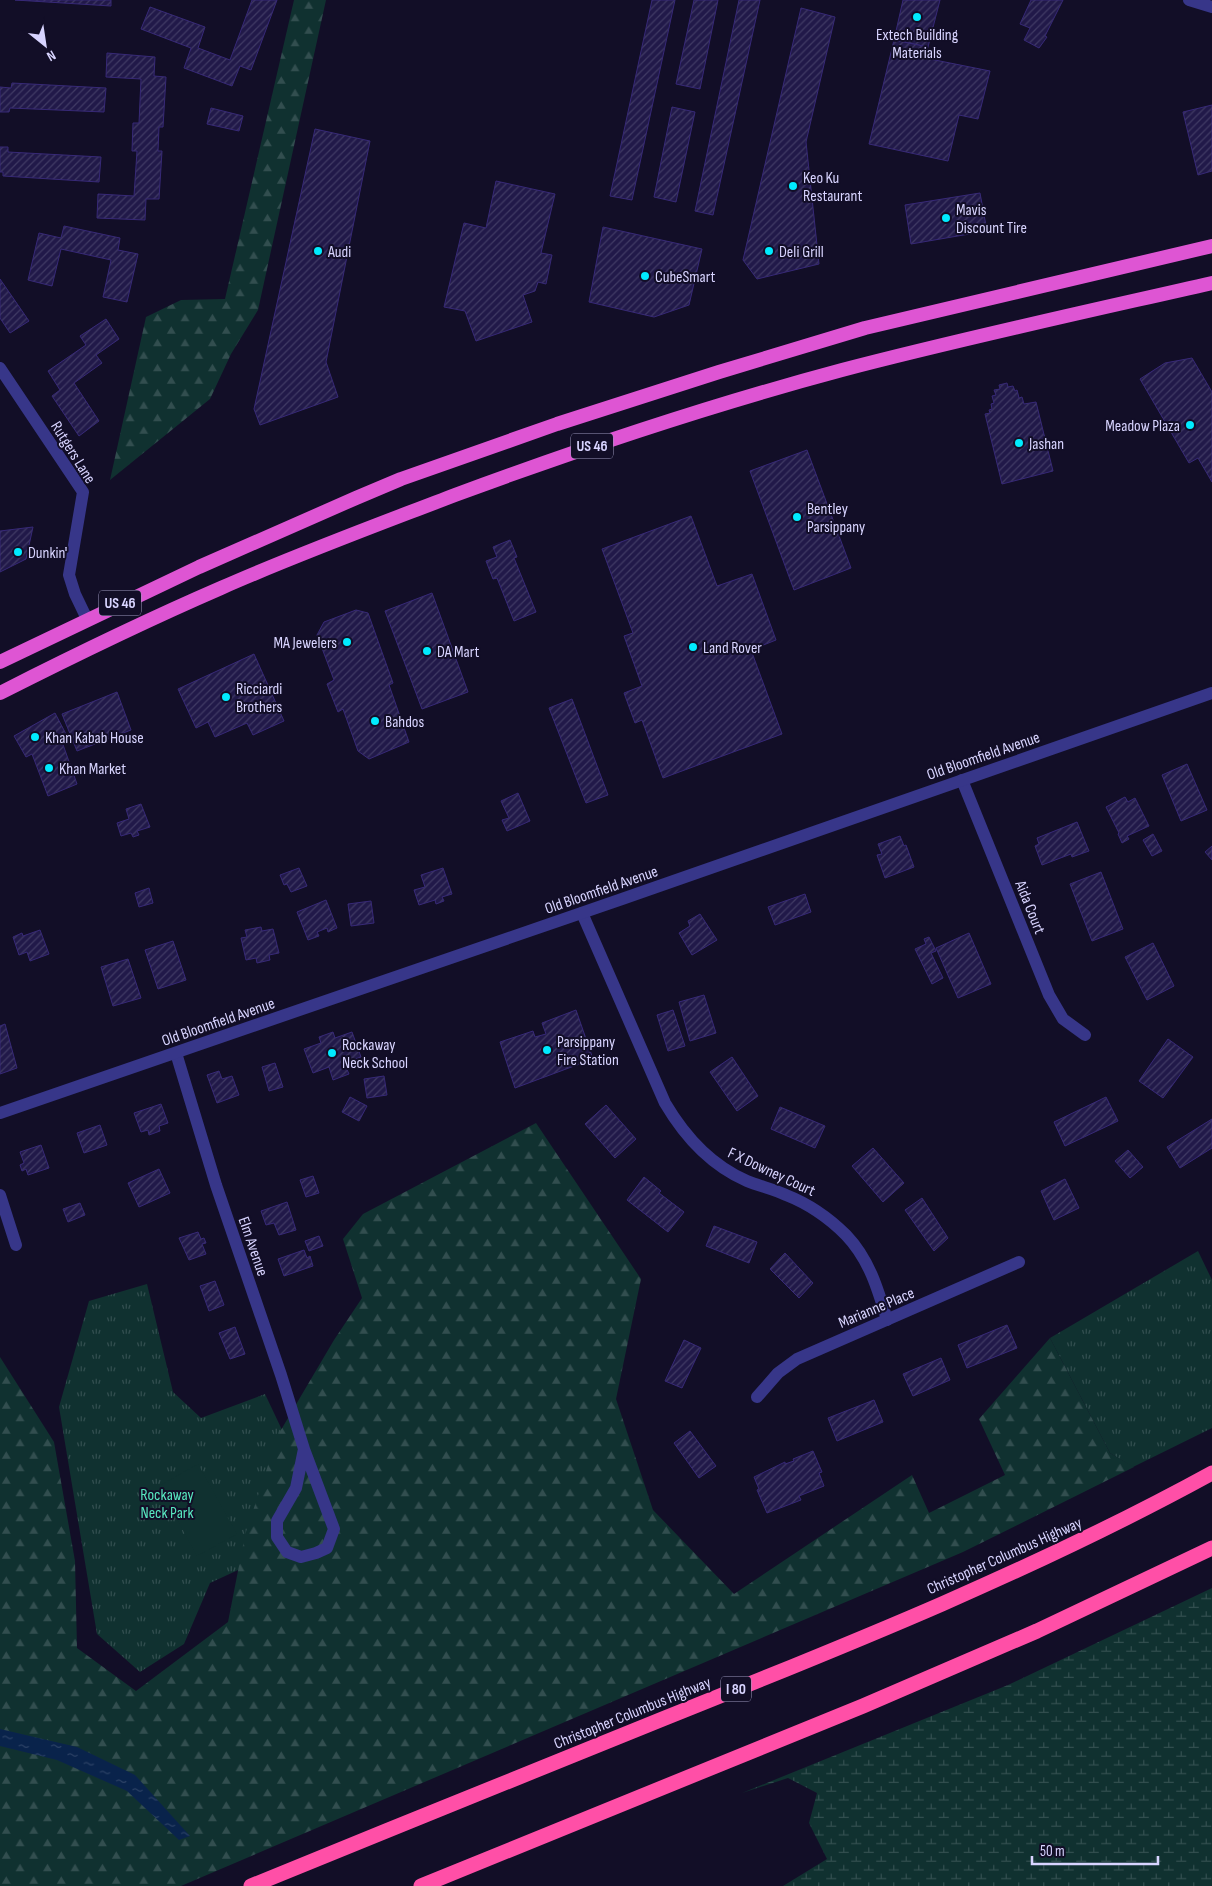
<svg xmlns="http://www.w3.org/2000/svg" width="1212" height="1886" font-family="'Sofia Sans Condensed',sans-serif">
<defs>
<pattern id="grass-tufts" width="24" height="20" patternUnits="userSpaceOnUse" patternTransform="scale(1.25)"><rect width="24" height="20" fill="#103130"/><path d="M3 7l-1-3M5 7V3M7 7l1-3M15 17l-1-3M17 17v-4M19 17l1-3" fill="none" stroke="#324e4f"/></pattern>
<pattern id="forest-firs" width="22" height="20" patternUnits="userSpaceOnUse" patternTransform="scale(1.25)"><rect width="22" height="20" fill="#103130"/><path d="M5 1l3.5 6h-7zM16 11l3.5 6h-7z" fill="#324e4f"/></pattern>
<pattern id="wetland-marsh" width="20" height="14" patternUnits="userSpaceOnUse" patternTransform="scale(1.25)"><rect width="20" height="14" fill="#103130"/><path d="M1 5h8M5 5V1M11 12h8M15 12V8" fill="none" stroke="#324e4f"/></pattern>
<pattern id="water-ripples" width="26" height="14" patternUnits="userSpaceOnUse" patternTransform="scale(1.25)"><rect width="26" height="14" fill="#09234b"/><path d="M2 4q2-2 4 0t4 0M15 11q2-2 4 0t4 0" fill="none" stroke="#2c4266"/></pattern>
<pattern id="building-hatch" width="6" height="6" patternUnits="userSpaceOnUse" patternTransform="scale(1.25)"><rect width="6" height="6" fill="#211949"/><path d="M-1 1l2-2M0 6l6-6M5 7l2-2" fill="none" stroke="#403a64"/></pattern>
</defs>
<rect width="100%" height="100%" fill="#120e27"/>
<g fill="url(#grass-tufts)">
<path d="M1198,1251L1212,1280V1428L1133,1467L1110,1453L1050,1338Z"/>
<path d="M147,1284L173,1392L201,1418L265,1394L292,1451L273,1554L210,1583L184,1644L140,1672L97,1634L59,1407L89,1301Z"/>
</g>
<g fill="url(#forest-firs)">
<path d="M294,0H326L258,310L231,354L210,399L110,480L146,317L181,300L225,299Z"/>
<path d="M536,1123L641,1279L616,1399L653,1510L734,1594L912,1475L929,1513L1005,1475L979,1419L1050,1338L1110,1453L1134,1467L963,1552L181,1886H0V1357L54,1442L75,1561L77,1648L136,1691L228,1622L245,1535L278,1435L334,1340L362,1298L343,1239L363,1214Z"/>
</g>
<path fill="url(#wetland-marsh)" d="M1212,1588V1886H783L827,1859L809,1823L817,1793L788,1778L742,1793L1008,1685Z"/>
<path fill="#103130" d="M198,1464L237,1534L197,1556L159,1486Z"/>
<path fill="url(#water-ripples)" d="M0,1729L77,1747L135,1775L190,1836L179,1840L127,1791L57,1760L0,1746Z"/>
<g fill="url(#building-hatch)" stroke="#372977">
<path d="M15,0H111V6Z"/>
<path d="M252,0H277L251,70L240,66L232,86L184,68L191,48L141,29L150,7L205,27L198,48L230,60Z"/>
<path d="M652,0H675L632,200L610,196Z"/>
<path d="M694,0H718L700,89L676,84Z"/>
<path d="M739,0H760L713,215L695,211Z"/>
<path d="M903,0H940L928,47L894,40Z"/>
<path d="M1031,0H1063L1045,36L1047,37L1039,48L1024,40L1030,28L1020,24Z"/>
<path d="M801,8L835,17L806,142L819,264L757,279L743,260Z"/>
<path d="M894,40L928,47L925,58L990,71L978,119L959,115L948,161L869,144Z"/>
<path d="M107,53L155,57L154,76L166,77L163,127H159L158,151H162L159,199H146L145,220L97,218L98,194L134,196L137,151H132L133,123H139L141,79L106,77Z"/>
<path d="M12,83L106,88L104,112L10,108L9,112H0V87L11,88Z"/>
<path d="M1212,105V171L1198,175L1183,112Z"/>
<path d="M672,107L695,112L676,202L654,197Z"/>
<path d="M211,108L243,116L239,131L207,124Z"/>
<path d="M315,129L370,141L326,362L338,397L260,425L254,409Z"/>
<path d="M0,147H8V152L101,157L99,182L3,176V172H0Z"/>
<path d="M496,181L555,194L541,253L552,255L546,284L538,282L535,291L523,295L532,322L476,341L465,311L444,307L464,223L486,228Z"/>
<path d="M980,193L987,231L911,244L905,205Z"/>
<path d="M64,226L120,238L118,250L138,254L127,302L103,297L111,260L61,249L52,286L28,280L39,233L61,238Z"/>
<path d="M603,227L702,249L689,305L654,317L589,302Z"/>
<path d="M0,279L29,321L10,333L0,318Z"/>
<path d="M106,319L119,339L96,355L102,363L74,383L99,421L79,436L52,396L60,390L48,371L86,345L80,336Z"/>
<path d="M1192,358L1212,392V482L1198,458L1189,463L1140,379L1165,363Z"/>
<path d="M1007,383L1008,387L1013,386L1015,391L1017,390L1019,398L1022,397L1024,404L1036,402L1053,471L1002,484L985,414L990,413L989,410L992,409L991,404L994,403L992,396L996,395L994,390L1000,389L999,385Z"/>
<path d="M807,450L851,568L794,590L750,471Z"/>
<path d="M691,516L717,586L752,574L776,640L751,650L782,734L663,778L642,720L635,723L624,693L642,686L624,636L633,633L602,549Z"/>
<path d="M33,527L26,559L0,572V531Z"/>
<path d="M510,540L517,557L514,558L536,612L514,621L497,578L493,579L486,561L497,557L493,547Z"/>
<path d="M432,593L468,692L422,709L385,611Z"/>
<path d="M356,610L368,613L393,683L389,685L409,742L369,759L358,751L343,709L338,712L327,684L334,680L317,635L324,622Z"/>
<path d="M254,654L284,721L253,735L247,723L215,737L208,722L196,728L178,689Z"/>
<path d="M117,692L131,730L77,751L62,714Z"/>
<path d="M572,699L608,795L586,803L549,708Z"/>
<path d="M55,713L67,736L61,739L77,784L48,796L32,754L26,757L14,736Z"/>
<path d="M1187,764L1207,810L1181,821L1162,775Z"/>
<path d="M518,793L530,821L507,831L502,820L509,818L501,801Z"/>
<path d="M1125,797L1128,802L1135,798L1149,826L1127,836L1129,839L1122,843L1118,834L1119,833L1106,807Z"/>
<path d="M141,804L150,827L137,831L139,835L133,837L131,833L121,836L117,823L129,819L126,809Z"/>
<path d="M1077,822L1089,851L1072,857L1071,854L1042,865L1035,846L1039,844L1037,838Z"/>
<path d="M1153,834L1162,851L1152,856L1143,840Z"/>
<path d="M900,836L904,846L906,845L914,867L885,878L877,855L882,854L878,844Z"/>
<path d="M1212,846V860L1205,852Z"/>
<path d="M299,868L307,886L291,892L287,884L284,885L280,875Z"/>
<path d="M443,868L452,894L442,897L444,901L436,904L435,900L419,905L414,890L425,887L421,875Z"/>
<path d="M1101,872L1123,929L1092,941L1070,884Z"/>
<path d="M149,888L153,903L139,907L135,893Z"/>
<path d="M805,894L811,912L775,925L768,907Z"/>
<path d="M326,900L337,928L328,932L327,928L317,932L319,936L308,940L297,912Z"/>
<path d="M371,901L374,923L351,926L348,904Z"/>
<path d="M700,914L717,940L692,955L679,933L690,926L688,921Z"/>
<path d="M261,927L262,931L273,929L279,953L269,955L270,960L257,963L256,958L246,960L241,938L247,937L245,930Z"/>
<path d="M40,930L49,954L30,961L27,952L19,955L13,937L22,933L23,936Z"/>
<path d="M969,933L991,984L958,998L936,948Z"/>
<path d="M929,937L936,951L931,953L943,978L932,984L915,949L926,944L924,939Z"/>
<path d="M173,941L186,980L158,989L145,950Z"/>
<path d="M1153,943L1174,986L1147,1000L1125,957Z"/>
<path d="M128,959L141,998L113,1006L101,967Z"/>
<path d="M704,995L716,1033L690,1041L679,1002Z"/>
<path d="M576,1010L593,1059L515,1088L500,1042L533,1031L535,1037L546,1034L542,1023Z"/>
<path d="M673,1010L685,1046L668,1051L657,1015Z"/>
<path d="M5,1024L17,1068L0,1074V1026Z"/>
<path d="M333,1032L335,1038L352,1032L361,1057L344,1063L349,1074L333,1080L329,1067L313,1073L304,1049L321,1043L319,1037Z"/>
<path d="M1168,1039L1193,1057L1163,1098L1139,1081Z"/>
<path d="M732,1057L758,1096L737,1111L710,1072Z"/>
<path d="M275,1063L283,1087L269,1091L262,1067Z"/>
<path d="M219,1071L222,1079L232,1076L239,1095L217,1103L207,1075Z"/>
<path d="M384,1076L387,1095L367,1098L364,1079Z"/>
<path d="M350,1097L367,1106L359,1121L342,1112Z"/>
<path d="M1106,1097L1118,1121L1065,1146L1054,1122Z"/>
<path d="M161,1104L168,1123L159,1126L160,1131L149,1135L148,1130L141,1132L134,1113Z"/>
<path d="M606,1105L636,1139L615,1158L585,1124Z"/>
<path d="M780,1107L825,1126L815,1148L771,1129Z"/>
<path d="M1212,1119V1148L1180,1168L1167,1147Z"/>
<path d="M100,1125L107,1145L84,1153L77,1133Z"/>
<path d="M41,1145L49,1168L28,1175L26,1169L22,1171L20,1165L24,1163L20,1152Z"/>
<path d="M873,1148L904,1183L883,1202L852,1166Z"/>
<path d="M1128,1150L1143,1167L1130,1178L1115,1161Z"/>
<path d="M159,1169L170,1193L139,1207L128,1183Z"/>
<path d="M313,1176L319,1193L306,1197L300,1180Z"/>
<path d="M644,1177L661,1191L659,1193L684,1212L668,1232L627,1200Z"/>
<path d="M1065,1179L1079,1208L1054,1220L1041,1191Z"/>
<path d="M922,1198L948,1238L934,1251L905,1210Z"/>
<path d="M287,1202L296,1230L279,1235L274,1223L266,1225L261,1211Z"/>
<path d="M80,1203L85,1215L68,1222L63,1209Z"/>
<path d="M714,1226L757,1242L749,1263L706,1246Z"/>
<path d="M198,1232L201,1239L204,1238L206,1243L202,1244L206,1254L189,1260L179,1238Z"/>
<path d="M319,1236L323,1246L309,1251L305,1241Z"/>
<path d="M304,1250L307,1258L310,1256L313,1266L284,1276L278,1259Z"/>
<path d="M785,1253L813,1283L799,1298L770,1269Z"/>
<path d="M215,1281L224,1305L209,1311L200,1286Z"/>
<path d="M1007,1325L1017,1348L967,1368L958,1345Z"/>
<path d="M235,1327L245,1354L230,1359L219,1333Z"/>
<path d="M684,1340L701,1348L682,1388L665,1381Z"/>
<path d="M941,1358L950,1380L913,1396L903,1374Z"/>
<path d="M874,1400L883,1422L837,1441L828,1418Z"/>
<path d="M690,1431L716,1466L699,1478L674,1443Z"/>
<path d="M813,1451L822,1472L819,1473L824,1486L799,1496L801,1500L767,1513L757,1490L759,1489L754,1477L785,1462V1464L794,1461L793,1459Z"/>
</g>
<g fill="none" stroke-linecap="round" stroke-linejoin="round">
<g stroke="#373689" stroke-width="12">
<path d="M0,368L83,492L69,575L75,594L87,619"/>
<path d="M962,780L1049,995L1063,1019L1085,1035"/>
<path d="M582,913L665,1103C685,1137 710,1165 747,1181C759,1186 773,1189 786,1195C809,1204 829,1218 846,1235C869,1259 878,1289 887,1320"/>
<path d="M176,1053L216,1185L281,1375L304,1449L334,1529L327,1548L316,1553L301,1557L287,1552L277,1537V1521L296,1488L304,1449"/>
<path d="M0,1195L16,1245"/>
<path d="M757,1397L778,1373L797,1359L1019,1262"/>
</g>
<g stroke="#373689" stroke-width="12">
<path d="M1189,0L1212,7"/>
<path d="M0,1113L622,899L1212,693"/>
</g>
<g stroke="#de55d3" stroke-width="14">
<path d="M0,662L199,567L356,498L401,479L557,424L719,372L865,328L1212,246"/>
<path d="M0,693C73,656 147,620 221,588C298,554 377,525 455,495C582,448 711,405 842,370C964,338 1089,311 1212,283"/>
</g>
<g stroke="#ff4fa7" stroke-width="15">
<path d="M251,1886C389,1830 527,1773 665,1718C850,1644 1037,1569 1212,1473"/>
<path d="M421,1886L863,1706L1037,1631L1212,1548"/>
</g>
</g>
<g fill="#00ebff" stroke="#120e27" stroke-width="2">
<circle cx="917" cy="17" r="5"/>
<circle cx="793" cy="186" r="5"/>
<circle cx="946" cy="218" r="5"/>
<circle cx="318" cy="251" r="5"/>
<circle cx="769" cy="251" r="5"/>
<circle cx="645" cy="276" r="5"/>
<circle cx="1190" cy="425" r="5"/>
<circle cx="1019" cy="443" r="5"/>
<circle cx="797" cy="517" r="5"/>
<circle cx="18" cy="552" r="5"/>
<circle cx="347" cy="642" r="5"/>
<circle cx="693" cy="647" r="5"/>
<circle cx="427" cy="651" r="5"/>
<circle cx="226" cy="697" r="5"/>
<circle cx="375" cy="721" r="5"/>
<circle cx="35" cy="737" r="5"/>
<circle cx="49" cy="768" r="5"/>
<circle cx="547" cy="1050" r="5"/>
<circle cx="332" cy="1053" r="5"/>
</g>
<g text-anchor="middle" stroke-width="4" stroke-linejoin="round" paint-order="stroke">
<g fill="#120e27" stroke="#9d99be" stroke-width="1">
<rect x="571" y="433.5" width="42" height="25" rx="4"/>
<rect x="99" y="590.5" width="42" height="25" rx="4"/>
<rect x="721" y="1676.5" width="30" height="25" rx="4"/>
</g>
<g font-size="15" font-weight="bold" fill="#d8d4ff">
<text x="592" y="451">US 46</text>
<text x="120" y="608">US 46</text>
<text x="736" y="1694">I 80</text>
</g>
<g font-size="16" fill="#d8d4ff" stroke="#120e27" text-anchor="start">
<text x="917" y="40" text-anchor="middle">Extech Building<tspan x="917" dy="18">Materials</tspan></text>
<text x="803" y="183">Keo Ku<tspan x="803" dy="18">Restaurant</tspan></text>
<text x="956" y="215">Mavis<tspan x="956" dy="18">Discount Tire</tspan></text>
<text x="328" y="257">Audi</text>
<text x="779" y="257">Deli Grill</text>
<text x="655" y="282">CubeSmart</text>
<text x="1180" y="431" text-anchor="end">Meadow Plaza</text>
<text x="1029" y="449">Jashan</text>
<text x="807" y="514">Bentley<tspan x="807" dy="18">Parsippany</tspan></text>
<text x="28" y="558">Dunkin'</text>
<text x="337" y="648" text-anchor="end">MA Jewelers</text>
<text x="703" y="653">Land Rover</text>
<text x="437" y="657">DA Mart</text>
<text x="236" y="694">Ricciardi<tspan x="236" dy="18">Brothers</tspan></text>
<text x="385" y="727">Bahdos</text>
<text x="45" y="743">Khan Kabab House</text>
<text x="59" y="774">Khan Market</text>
<text x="557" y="1047">Parsippany<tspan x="557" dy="18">Fire Station</tspan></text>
<text x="342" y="1050">Rockaway<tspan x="342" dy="18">Neck School</tspan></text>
</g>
<g font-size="16" fill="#d8d4ff" stroke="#120e27">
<text transform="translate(74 452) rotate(58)" y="6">Rutgers Lane</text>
<text transform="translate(983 755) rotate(-19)" y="6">Old Bloomfield Avenue</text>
<text transform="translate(601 889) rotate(-19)" y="6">Old Bloomfield Avenue</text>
<text transform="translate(1031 907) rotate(68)" y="6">Aida Court</text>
<text transform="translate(218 1021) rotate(-19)" y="6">Old Bloomfield Avenue</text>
<text transform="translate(772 1171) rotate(25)" y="6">F X Downey Court</text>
<text transform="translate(254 1246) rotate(71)" y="6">Elm Avenue</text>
<text transform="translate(876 1307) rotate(-23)" y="6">Marianne Place</text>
<text transform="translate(1004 1555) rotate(-24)" y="6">Christopher Columbus Highway</text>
<text transform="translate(632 1712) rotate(-22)" y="6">Christopher Columbus Highway</text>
</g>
<g font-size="16" fill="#58e7c0" stroke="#120e27">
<text x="167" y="1500">Rockaway<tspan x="167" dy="18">Neck Park</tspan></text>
</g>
</g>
<g transform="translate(45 45) rotate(150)" stroke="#120e27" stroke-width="4" paint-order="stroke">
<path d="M0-4L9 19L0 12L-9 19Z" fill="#d8d4ff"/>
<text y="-8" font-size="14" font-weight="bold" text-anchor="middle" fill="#d8d4ff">N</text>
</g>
<path d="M1032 1856v8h126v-8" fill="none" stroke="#d8d4ff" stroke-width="2.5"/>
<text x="1040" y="1856" font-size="15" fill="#d8d4ff" stroke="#120e27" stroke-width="4" paint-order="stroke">50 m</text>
</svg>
